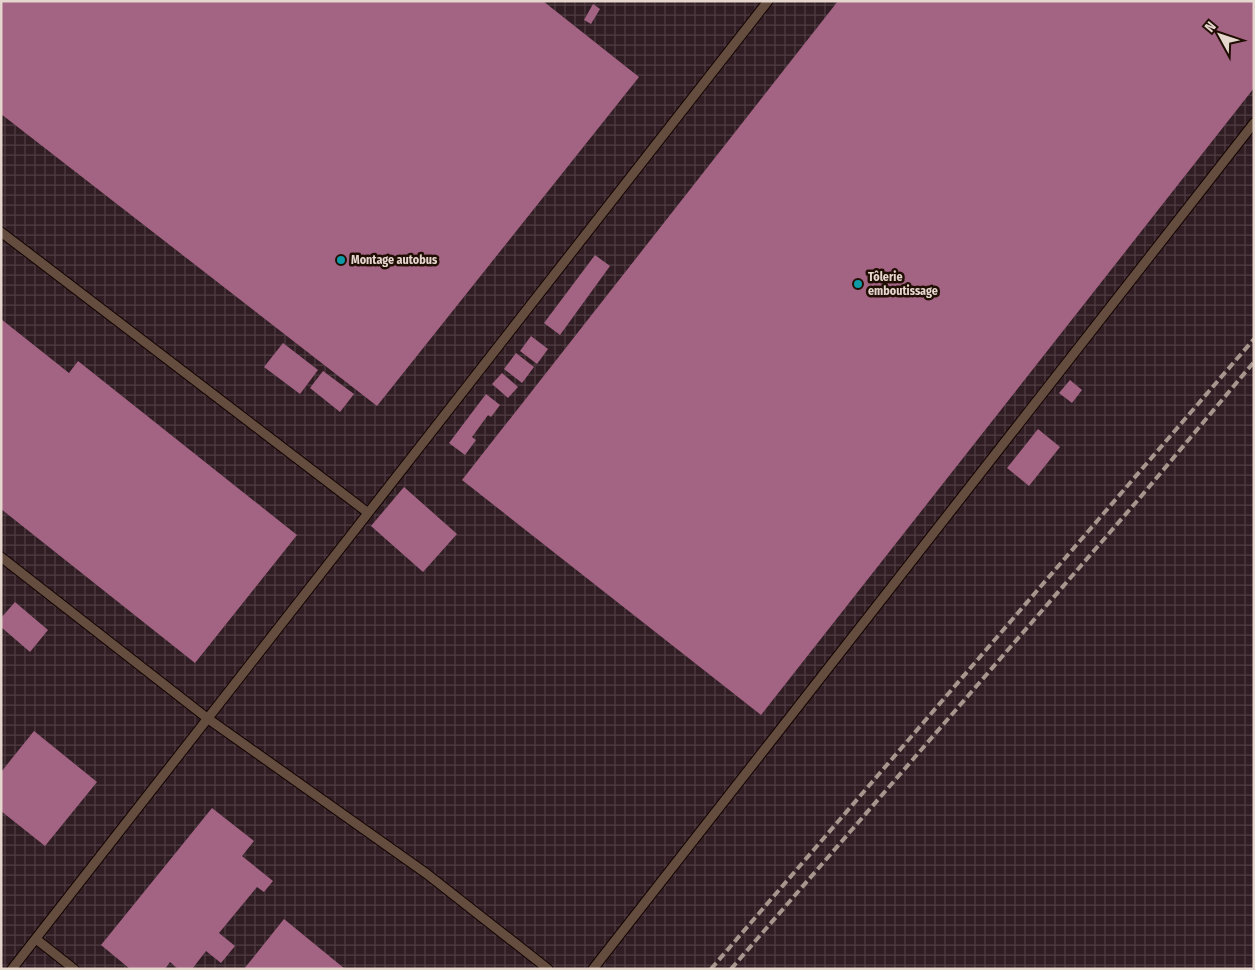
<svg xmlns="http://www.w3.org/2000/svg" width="1255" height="970" font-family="'Fira Sans Condensed',sans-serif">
<defs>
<pattern id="industrial-grid" width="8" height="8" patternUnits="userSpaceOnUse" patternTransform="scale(1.25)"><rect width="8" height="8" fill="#301d23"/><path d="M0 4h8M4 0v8" fill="none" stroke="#4e3d42"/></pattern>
</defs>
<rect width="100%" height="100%" fill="#2b170b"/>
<rect fill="url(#industrial-grid)" x="1" y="1" width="1253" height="968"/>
<g fill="#a36383">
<path d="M1,1H543L639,77L377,406L1,114Z"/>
<path d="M838,1H1254V88L761,715L462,480Z"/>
<path d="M593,4L600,9L591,24L584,20Z"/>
<path d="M595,255L610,266L560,335L544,323Z"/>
<path d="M1,319L69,373L78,361L297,535L195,663L1,509Z"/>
<path d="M531,336L548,349L537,364L520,351Z"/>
<path d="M283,343L318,370L300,394L264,367Z"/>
<path d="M516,353L534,367L522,383L504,369Z"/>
<path d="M323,371L354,394L340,412L310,388Z"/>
<path d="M502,373L518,387L508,398L492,384Z"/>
<path d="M1070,380L1082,390L1072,403L1059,393Z"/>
<path d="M486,394L500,405L491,417L488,415L472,437L476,440L465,455L449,443Z"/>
<path d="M1038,429L1060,447L1029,486L1007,468Z"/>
<path d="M404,487L457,534L423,572L371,526Z"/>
<path d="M15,602L48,630L30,652L1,627V618Z"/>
<path d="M34,731L97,782L45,846L1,811V772Z"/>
<path d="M212,808L254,841L242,856L273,881L264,892L257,887L219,933L235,946L221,963L206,951L192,969H178L170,962L165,969H130L101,945Z"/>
<path d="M284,919L345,969H244Z"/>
</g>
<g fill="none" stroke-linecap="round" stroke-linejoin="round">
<defs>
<g id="service">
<path d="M1,232L367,512"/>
<path d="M1,557L207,718L427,874L548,969"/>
<path d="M36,939L74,969"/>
<path d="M12,969L768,1"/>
<path d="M593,969L1254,123"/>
</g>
</defs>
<use href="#service" stroke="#120300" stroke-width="11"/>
<use href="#service" stroke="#644d3f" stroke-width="9"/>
<g stroke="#a7968d" stroke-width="4" stroke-dasharray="8 4" stroke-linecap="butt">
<path d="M711,969L1254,339"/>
<path d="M731,969L1138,500L1254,362"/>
</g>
</g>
<g fill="#0f9aa8" stroke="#210e03" stroke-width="2">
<circle cx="341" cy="260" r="5"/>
<circle cx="858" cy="284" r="5"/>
</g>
<g text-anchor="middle" stroke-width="5" stroke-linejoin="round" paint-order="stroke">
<g font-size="12" font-weight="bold" fill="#e5d6ce" stroke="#210e03" text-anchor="start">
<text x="351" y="264">Montage autobus</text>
<text x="868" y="281">Tôlerie<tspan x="868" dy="14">emboutissage</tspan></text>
</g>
</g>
<rect width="1255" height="970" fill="none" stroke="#e5d6ce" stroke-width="5"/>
<g transform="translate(1220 35) rotate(310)" stroke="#210e03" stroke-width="4" paint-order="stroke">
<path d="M0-4L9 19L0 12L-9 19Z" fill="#e5d6ce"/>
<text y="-8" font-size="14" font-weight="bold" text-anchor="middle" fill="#e5d6ce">N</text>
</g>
</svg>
